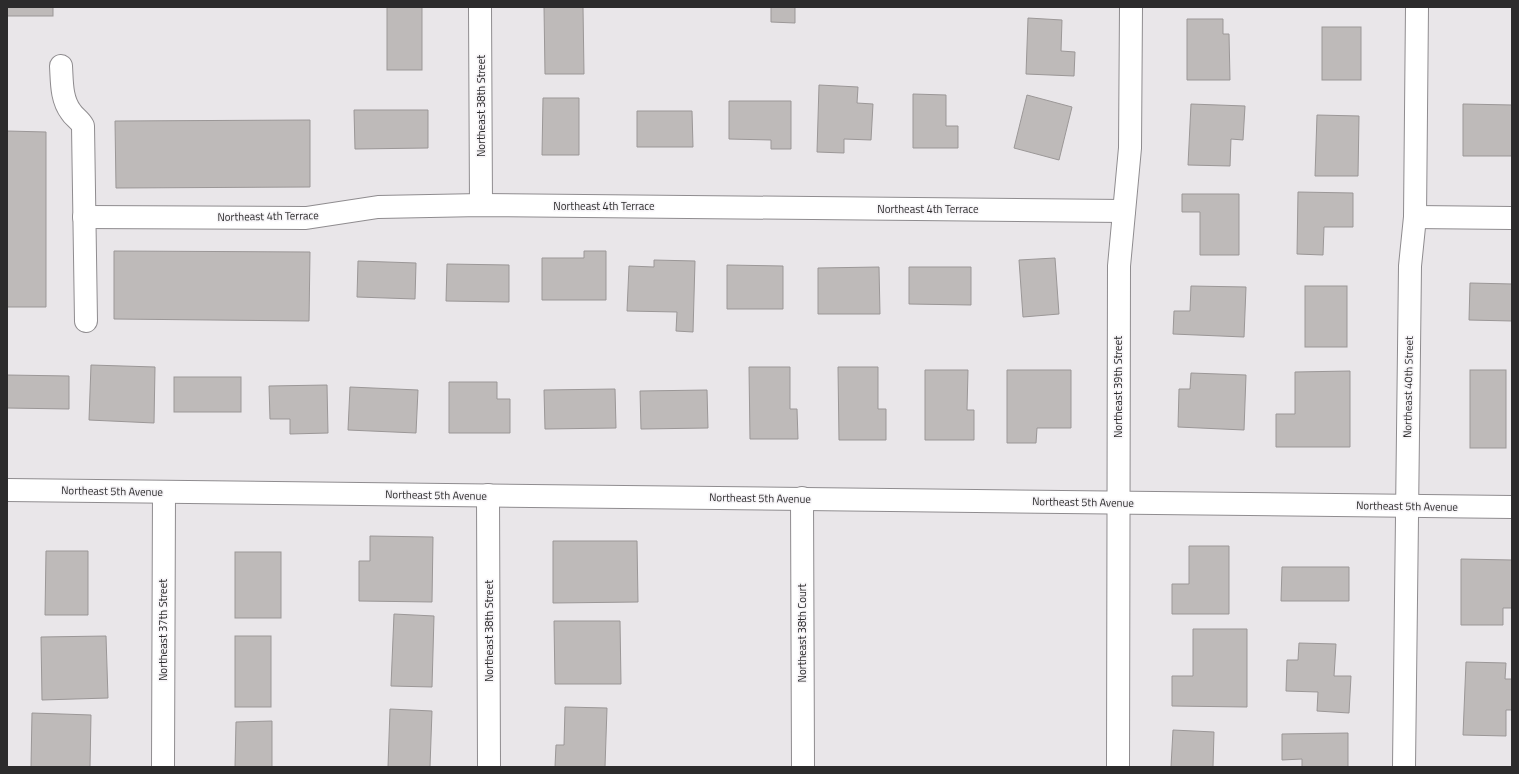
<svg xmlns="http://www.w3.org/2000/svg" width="1519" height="774" font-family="'Titillium Web',sans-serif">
<rect width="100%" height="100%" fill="#e9e6e9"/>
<g fill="#bebab9" stroke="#9b9797">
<rect x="7" y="7" width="46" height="9"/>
<rect x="387" y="7" width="35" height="63"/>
<path d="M544,7H583L584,74H545Z"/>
<path d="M771,7H795V23L771,22Z"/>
<path d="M1028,18L1062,20L1061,51L1075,52L1074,76L1026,74Z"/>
<path d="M1187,19H1223V34H1229L1230,80H1187Z"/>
<rect x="1322" y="27" width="39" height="53"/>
<path d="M819,85L858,87L857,103L873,104L871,140L844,139V153L817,152Z"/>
<path d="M913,94L946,95V126H958V148H913Z"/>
<path d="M1027,95L1072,107L1059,160L1014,148Z"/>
<path d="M543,98H579V155H542Z"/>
<path d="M729,101H791V149H771V140L729,139Z"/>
<path d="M1191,104L1245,106L1243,140L1231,139L1230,166L1188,165Z"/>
<path d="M1463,104L1512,105V156H1463Z"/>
<path d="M354,110H428V148L355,149Z"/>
<path d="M637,111H692L693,147H637Z"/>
<path d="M1317,115L1359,116L1358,176H1315Z"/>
<path d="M310,120V187L116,188L115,121Z"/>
<path d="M7,131L46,132V307H7Z"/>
<path d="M1298,192L1353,193V227H1324L1323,255L1297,254Z"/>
<path d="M1182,194H1239V255H1200V212H1182Z"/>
<path d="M114,251L310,252L309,321L114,319Z"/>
<path d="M584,251H606V300H542V258H584Z"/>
<path d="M1055,258L1059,314L1023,317L1019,260Z"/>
<path d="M654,260L695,261L693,332L676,331L677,312L627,311L629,266L654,267Z"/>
<path d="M358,261L416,263L415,299L357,297Z"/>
<path d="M447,264L509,265V302L446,301Z"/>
<path d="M727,265L783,266V309H727Z"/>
<path d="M879,267L880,314H818V268Z"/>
<path d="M909,267H971V305L909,304Z"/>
<path d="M1470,283L1512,284V321L1469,320Z"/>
<path d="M1191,286L1246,287L1244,337L1173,334L1174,311H1190Z"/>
<rect x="1305" y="286" width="42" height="61"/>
<path d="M91,365L155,367L154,423L89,420Z"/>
<path d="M749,367H790V409H797L798,439H750Z"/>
<path d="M838,367H878V409H886V440H839Z"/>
<path d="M925,370H968L967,410H974V440H925Z"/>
<path d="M1007,370H1071V428H1037L1036,443H1007Z"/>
<rect x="1470" y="370" width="36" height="78"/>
<path d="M1350,371V447H1276V414H1295V372Z"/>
<path d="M1191,373L1246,375L1244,430L1178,427L1179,389H1190Z"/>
<path d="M7,375L69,376V409L7,408Z"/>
<rect x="174" y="377" width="67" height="35"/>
<path d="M449,382H497V399H510V433H449Z"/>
<path d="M327,385L328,433L290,434V419H270L269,386Z"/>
<path d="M350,387L418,390L416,433L348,430Z"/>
<path d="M615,389L616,428L545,429L544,390Z"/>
<path d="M707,390L708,428L641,429L640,391Z"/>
<path d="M370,536L433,537L432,602L359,601V561H370Z"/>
<path d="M553,541H637L638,602L553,603Z"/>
<path d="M1189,546H1229V614H1172V584H1189Z"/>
<path d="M46,551H88V615H45Z"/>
<rect x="235" y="552" width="46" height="66"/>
<path d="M1461,559L1512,560V608H1503V625H1461Z"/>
<path d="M1282,567H1349V601H1281Z"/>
<path d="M394,614L434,616L432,687L391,686Z"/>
<path d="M554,621H620L621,684H555Z"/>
<path d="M1193,629H1247V707L1172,706V676H1193Z"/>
<path d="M106,636L108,698L42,700L41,637Z"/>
<rect x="235" y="636" width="36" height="71"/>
<path d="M1299,643L1336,644L1334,676H1351L1349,713L1317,711L1318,692L1286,691L1287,660H1298Z"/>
<path d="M1466,662L1506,663L1505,679H1512V710H1506V736L1463,735Z"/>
<path d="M565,707L607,708L605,767H555L556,745H564Z"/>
<path d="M390,709L432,711L430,767H388Z"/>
<path d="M32,713L91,715L90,767H31Z"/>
<path d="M272,721V767H235L236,722Z"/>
<path d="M1173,730L1214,732L1213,767H1171Z"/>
<path d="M1348,733V767H1302V759L1282,760V734Z"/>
</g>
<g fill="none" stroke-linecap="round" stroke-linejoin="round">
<defs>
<g id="minor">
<path d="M480,7L481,205"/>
<path d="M61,66C62,81 61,99 71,112C74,117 80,120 83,126L86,321"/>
<path d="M84,217L306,218L378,207L481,205L1124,211"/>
<path d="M1415,217L1512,218"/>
<path d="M7,490L1512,507"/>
<path d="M488,495L489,767"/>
<path d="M802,498L803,767"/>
<path d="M163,767L164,492"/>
<path d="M1118,767L1119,266L1130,148L1131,7"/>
<path d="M1404,767L1410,266L1415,217L1417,7"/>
</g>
</defs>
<use href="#minor" stroke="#8f8c8f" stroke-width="24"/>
<use href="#minor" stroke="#fff" stroke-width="22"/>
</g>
<g text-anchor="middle" stroke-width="3" stroke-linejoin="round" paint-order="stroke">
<g font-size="11" fill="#2c2b2c" stroke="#f6f4f7">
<text transform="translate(481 106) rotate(-90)" y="4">Northeast 38th Street</text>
<text x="604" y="210">Northeast 4th Terrace</text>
<text x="928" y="213">Northeast 4th Terrace</text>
<text transform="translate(268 216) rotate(-1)" y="4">Northeast 4th Terrace</text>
<text transform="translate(1118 387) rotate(-90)" y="4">Northeast 39th Street</text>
<text transform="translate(1408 387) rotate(-89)" y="4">Northeast 40th Street</text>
<text transform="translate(112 491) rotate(1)" y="4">Northeast 5th Avenue</text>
<text transform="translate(436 495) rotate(1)" y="4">Northeast 5th Avenue</text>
<text transform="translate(760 498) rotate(1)" y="4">Northeast 5th Avenue</text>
<text transform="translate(1083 502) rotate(1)" y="4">Northeast 5th Avenue</text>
<text transform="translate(1407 506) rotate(1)" y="4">Northeast 5th Avenue</text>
<text transform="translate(163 630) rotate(-90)" y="4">Northeast 37th Street</text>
<text transform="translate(489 631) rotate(-90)" y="4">Northeast 38th Street</text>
<text transform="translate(802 633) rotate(-90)" y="4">Northeast 38th Court</text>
</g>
</g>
<rect width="1519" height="774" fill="none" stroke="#2c2b2c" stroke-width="16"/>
</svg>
